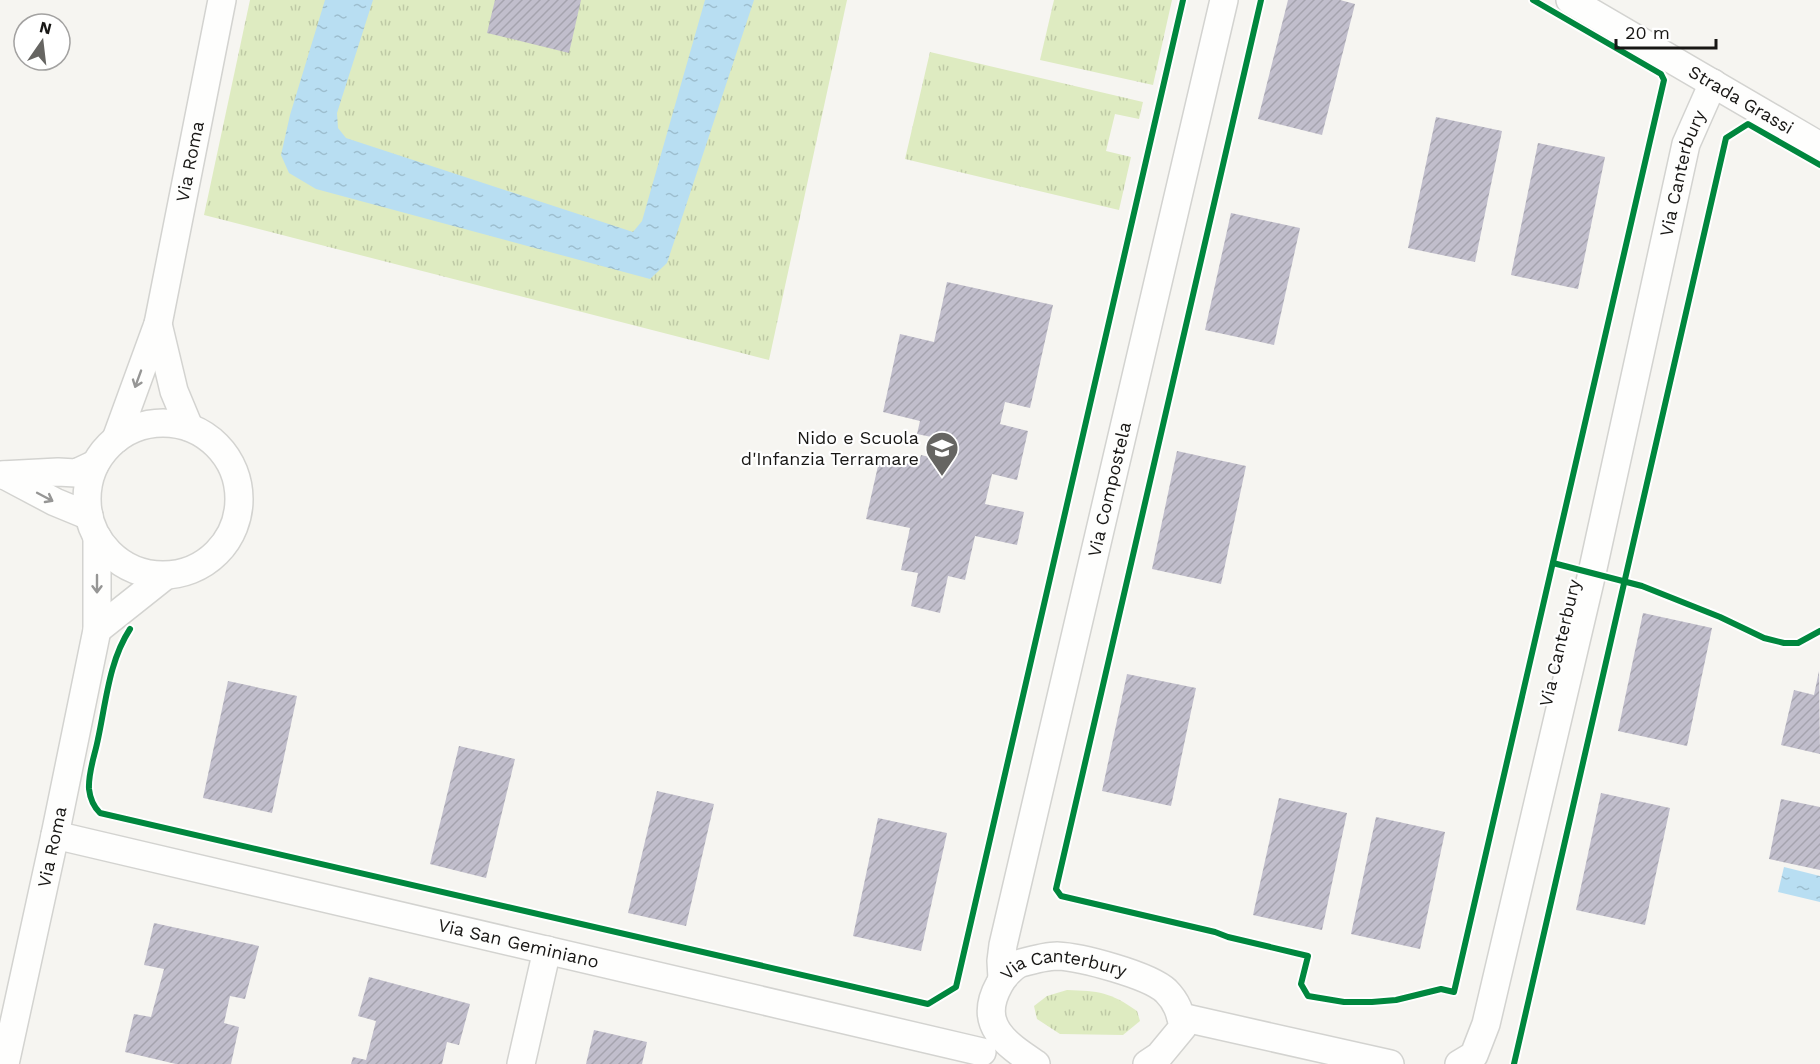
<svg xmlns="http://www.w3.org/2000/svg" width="1820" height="1064" font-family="'Work Sans',sans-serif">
<defs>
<pattern id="grass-tufts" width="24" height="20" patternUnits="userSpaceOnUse" patternTransform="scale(1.5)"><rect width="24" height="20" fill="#deebc1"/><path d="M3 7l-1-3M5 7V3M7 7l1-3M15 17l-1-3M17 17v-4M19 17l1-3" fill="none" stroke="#bec9a5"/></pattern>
<pattern id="water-ripples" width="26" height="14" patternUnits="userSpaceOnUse" patternTransform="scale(1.5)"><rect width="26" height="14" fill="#b8def2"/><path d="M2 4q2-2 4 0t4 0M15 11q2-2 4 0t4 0" fill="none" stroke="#9dbecf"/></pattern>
<pattern id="building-hatch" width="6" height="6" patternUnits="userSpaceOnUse" patternTransform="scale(1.5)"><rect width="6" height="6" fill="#c1becc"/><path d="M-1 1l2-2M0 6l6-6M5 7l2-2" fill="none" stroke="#a5a3ae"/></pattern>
</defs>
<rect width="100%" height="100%" fill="#f6f5f1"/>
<g fill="url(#grass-tufts)">
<path d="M250,0H847L769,360L204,215Z"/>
<path d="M1054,0H1172L1153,85L1040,60Z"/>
<path d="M930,52L1143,102L1139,119L1115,114L1106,151L1131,157L1119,210L905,159Z"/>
<path d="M1067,990C1099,991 1110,992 1137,1011L1140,1021L1123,1035L1060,1034L1037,1019L1034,1006L1047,996Z"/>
</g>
<g fill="url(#water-ripples)">
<path d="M325,0H373L337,113L338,128L346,138L633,232L642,221L705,0H754L667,263L650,279L316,189L289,173L281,155L290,115Z"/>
<path d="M1784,867L1820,876V902L1778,892Z"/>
</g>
<g fill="url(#building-hatch)">
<path d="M495,0H581L569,53L487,33Z"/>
<path d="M1288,0H1340L1355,4L1322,135L1258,119Z"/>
<path d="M1436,117L1502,131L1475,262L1408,248Z"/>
<path d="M1538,143L1605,157L1578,289L1511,275Z"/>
<path d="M1231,213L1300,228L1274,345L1205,330Z"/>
<path d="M947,282L1053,305L1030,408L1005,402L1000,424L1028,431L1017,480L992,474L985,504L1024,512L1017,545L975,536L965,580L948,576L940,613L911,606L918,573L901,570L910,528L866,519L880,457L918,466L921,455L942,460L946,440L917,434L920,421L883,412L900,334L934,342Z"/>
<path d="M1177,451L1246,466L1221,584L1152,569Z"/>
<path d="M1643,613L1712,628L1687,746L1618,731Z"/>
<path d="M1819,671L1820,754L1781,745L1794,690L1814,695Z"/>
<path d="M1127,674L1196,688L1171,806L1102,791Z"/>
<path d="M228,681L297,696L272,813L203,798Z"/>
<path d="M459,746L515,759L486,878L430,864Z"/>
<path d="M657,791L714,804L686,926L628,913Z"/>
<path d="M1601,793L1670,808L1645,925L1576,910Z"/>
<path d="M1279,798L1347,813L1322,930L1253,915Z"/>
<path d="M1781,799L1820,807V870L1769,859Z"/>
<path d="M1376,817L1445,832L1420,949L1351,934Z"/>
<path d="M878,818L947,833L921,951L853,936Z"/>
<path d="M154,923L259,946L245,999L230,996L224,1023L239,1027L231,1064H176L125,1052L134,1014L151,1017L164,969L144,965Z"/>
<path d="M369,977L470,1004L459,1045L447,1042L442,1064H351L353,1057L366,1060L376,1021L358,1016Z"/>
<path d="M594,1030L647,1042L642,1064H586Z"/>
</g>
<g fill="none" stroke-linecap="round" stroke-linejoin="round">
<defs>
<g id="street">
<path id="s1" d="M1570,0L1820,146"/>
<path d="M158,324L174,391L189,427"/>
<circle cx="163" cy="499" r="76"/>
<path id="s2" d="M116,439L158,324L222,0"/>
<path d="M0,475L58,472L76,473L95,464"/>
<path d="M4,475L55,502L89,516"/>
<path d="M97,630L165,576"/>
<path id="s3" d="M55,835L982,1052"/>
<path id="s4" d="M1002,979L1001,961L1003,945L1224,0"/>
<path d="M1181,1017L1390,1064"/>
<path id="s5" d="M5,1064L55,835L97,630V537"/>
<path d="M521,1064L547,950"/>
<path id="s6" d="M1036,1064C1006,1044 977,1025 999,985C1003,977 1013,966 1021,963C1032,960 1047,956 1057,956C1081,957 1149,975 1166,991C1177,1002 1180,1012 1183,1027L1159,1056L1147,1064"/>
<path id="s7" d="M1459,1064L1474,1055L1486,1024L1592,573L1686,144L1713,83"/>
</g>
</defs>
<use href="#street" stroke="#d3d3d0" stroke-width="30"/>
<use href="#street" stroke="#fefefd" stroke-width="27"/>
<defs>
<g id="cycleway">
<path d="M1261,0L1056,889L1061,896L1215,932L1228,937L1308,956L1301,984L1308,996L1344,1002H1372L1396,1000L1441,989L1454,992L1664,80L1661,74L1533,0"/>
<path d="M1553,563L1642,586L1720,617L1764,638L1784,643H1798L1820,631"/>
<path d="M130,629C109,661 106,702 98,739C95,755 88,772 89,789C90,798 94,807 100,813L928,1004L956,987L1183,0"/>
<path d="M1514,1064L1726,138L1748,124L1820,165"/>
</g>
</defs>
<use href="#cycleway" stroke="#fff" stroke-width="10"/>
<use href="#cycleway" stroke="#00873e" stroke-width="6"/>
</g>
<defs><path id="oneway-shaft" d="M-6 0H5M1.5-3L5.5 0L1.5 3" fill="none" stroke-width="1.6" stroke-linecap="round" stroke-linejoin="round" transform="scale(1.5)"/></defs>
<g stroke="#969695">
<use href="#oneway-shaft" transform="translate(138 379) rotate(110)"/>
<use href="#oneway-shaft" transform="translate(45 497) rotate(28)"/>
<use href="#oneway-shaft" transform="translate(97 584) rotate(90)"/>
</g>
<defs>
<symbol id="school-pin" viewBox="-11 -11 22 30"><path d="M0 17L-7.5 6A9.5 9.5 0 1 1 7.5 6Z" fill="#666562" stroke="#fff"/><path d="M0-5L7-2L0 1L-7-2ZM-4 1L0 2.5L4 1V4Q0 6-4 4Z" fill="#fff"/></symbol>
</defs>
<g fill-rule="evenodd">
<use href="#school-pin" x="923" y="429" width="38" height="52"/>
</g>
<g text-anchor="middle" stroke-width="4.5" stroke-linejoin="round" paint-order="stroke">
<g font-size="18" fill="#181715" stroke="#fff">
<text dy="6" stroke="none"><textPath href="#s1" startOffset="198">Strada Grassi</textPath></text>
<text dy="6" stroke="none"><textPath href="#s2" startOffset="288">Via Roma</textPath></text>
<text dy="6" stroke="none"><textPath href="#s7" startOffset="924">Via Canterbury</textPath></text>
<text dy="6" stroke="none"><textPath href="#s4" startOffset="502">Via Compostela</textPath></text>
<text transform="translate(1560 643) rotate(-77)" y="6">Via Canterbury</text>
<text dy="6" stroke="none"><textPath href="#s5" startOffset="222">Via Roma</textPath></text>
<text dy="6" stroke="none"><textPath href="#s3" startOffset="476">Via San Geminiano</textPath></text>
<text dy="6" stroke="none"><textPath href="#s6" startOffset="174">Via Canterbury</textPath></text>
</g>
<g font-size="18" fill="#181715" stroke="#fff" text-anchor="end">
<text x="919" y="444">Nido e Scuola<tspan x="919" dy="21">d'Infanzia Terramare</tspan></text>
</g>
</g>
<g transform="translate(42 42) rotate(14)"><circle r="28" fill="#ffffff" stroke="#a3a2a1" stroke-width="1.5"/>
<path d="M0-4.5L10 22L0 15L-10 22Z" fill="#666562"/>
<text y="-9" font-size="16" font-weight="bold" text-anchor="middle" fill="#181715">N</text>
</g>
<path d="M1616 39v9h100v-9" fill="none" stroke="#181715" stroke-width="3"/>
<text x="1625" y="39" font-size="18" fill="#181715" stroke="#ffffff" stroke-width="4.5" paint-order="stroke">20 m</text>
</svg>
